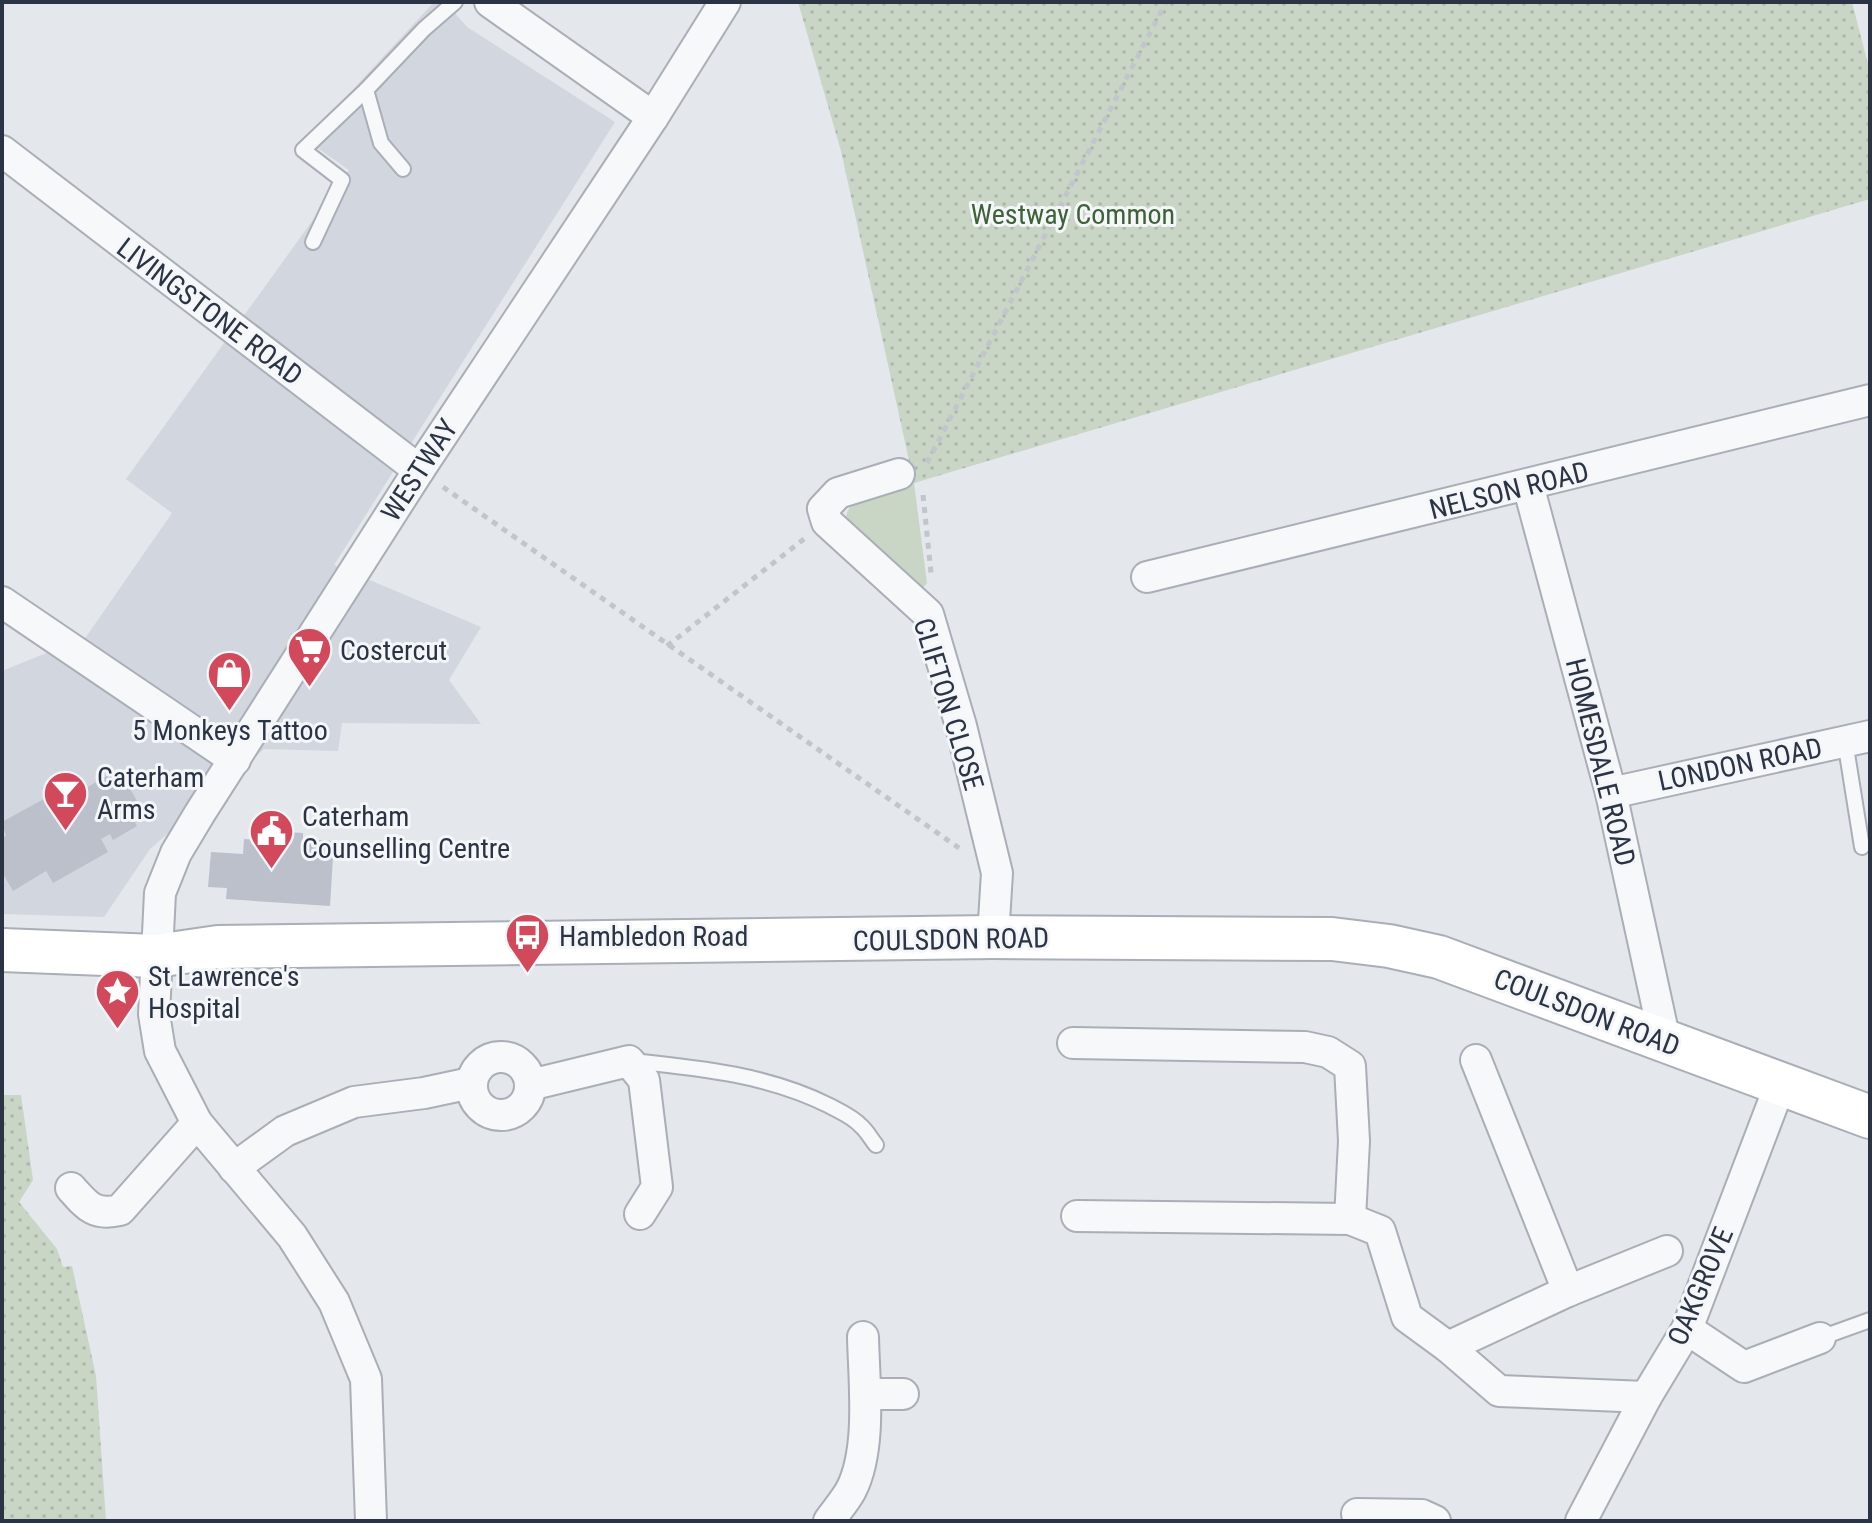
<svg xmlns="http://www.w3.org/2000/svg" width="1872" height="1523" font-family="'Roboto Condensed',sans-serif">
<defs>
<pattern id="park-dots" width="8" height="8" patternUnits="userSpaceOnUse" patternTransform="scale(2)"><rect width="8" height="8" fill="#c9d6c5"/><path d="M2 2h.1M6 6h.1" fill="none" stroke="#adb8ab" stroke-width="1.8" stroke-linecap="round"/></pattern>
</defs>
<rect width="100%" height="100%" fill="#e4e7ec"/>
<path fill="#d2d6de" d="M434,2H445L467,27L615,122L334,565L481,627L449,680L481,724L342,723L338,751L264,749L150,849L104,917L2,914V671L86,637L172,513L126,479L349,170L306,140Z"/>
<path fill="#c9d6c5" d="M914,483L927,583L922,589L846,525C842,491 891,489 914,483Z"/>
<g fill="url(#park-dots)">
<path d="M798,2H1852L1870,72V199L914,483L841,151Z"/>
<path d="M2,1095H21L33,1180L19,1202L57,1249L63,1267L72,1266L96,1376L106,1521H2Z"/>
</g>
<g fill="#bbc0ca">
<path d="M119,769L142,810L132,816L137,826L113,840L110,834L101,839L108,852L53,883L46,871L13,891L2,872V838L6,836L2,822L60,790L65,800Z"/>
<path d="M268,831L303,833V839L334,841L330,906L226,899L227,888L208,887L211,852L243,854L244,839L267,841Z"/>
</g>
<g fill="none" stroke-linecap="round" stroke-linejoin="round">
<defs>
<g id="lane">
<path d="M403,169L381,143L366,90L424,29L455,2"/>
<path d="M313,242L342,180L303,150L366,90"/>
<path d="M1845,741L1862,847"/>
<path d="M633,1061C700,1068 769,1075 830,1106C841,1112 853,1117 861,1126C867,1131 871,1139 876,1145"/>
<path d="M1820,1338L1870,1320"/>
</g>
<g id="street">
<path d="M490,2L653,117"/>
<path d="M2,151L419,470"/>
<path d="M899,474L838,493L823,509L827,522L928,614L961,726L997,873L993,937"/>
<path d="M1528,485L1611,793L1665,1041"/>
<path d="M1147,577L1870,400"/>
<path d="M2,602L235,760"/>
<path d="M1611,793L1870,736"/>
<path d="M1073,1043L1305,1047L1328,1052L1350,1066L1354,1141L1350,1219"/>
<circle cx="501" cy="1086" r="29"/>
<path d="M1476,1060L1568,1291"/>
<path d="M530,1085L629,1061L644,1080L657,1187L640,1214"/>
<path d="M234,1168L285,1131L354,1102L424,1093L471,1083"/>
<path d="M71,1188C87,1206 94,1216 120,1210L197,1123"/>
<path d="M1077,1216L1350,1219L1380,1231L1407,1317L1448,1347L1499,1391L1646,1397"/>
<path d="M1687,1329L1744,1367L1820,1338"/>
<path d="M1448,1347L1568,1291L1667,1251"/>
<path d="M865,1394H903"/>
<path d="M1357,1514L1422,1515L1435,1521"/>
<path d="M371,1521L366,1379L334,1302L292,1236L197,1123L160,1051L154,1014L160,893L176,853L200,813L419,470L653,117L725,2"/>
<path d="M829,1521C836,1511 845,1501 851,1490C872,1449 864,1382 863,1337"/>
<path d="M1581,1521L1646,1397L1687,1329L1780,1085"/>
</g>
<path id="secondary" d="M2,950L156,956L218,947L993,937L1332,939L1389,946L1439,957L1870,1117"/>
</defs>
<use href="#lane" stroke="#a9aeb7" stroke-width="18"/>
<use href="#street" stroke="#a9aeb7" stroke-width="34"/>
<use href="#secondary" stroke="#a9aeb7" stroke-width="46"/>
<g stroke="#c2c5cb" stroke-width="5" stroke-dasharray="6 6" stroke-linecap="butt">
<path d="M927,463L1166,2"/>
<path d="M443,487L959,848"/>
<path d="M923,495L931,573"/>
<path d="M667,646L804,539"/>
</g>
<use href="#lane" stroke="#f7f8fa" stroke-width="14"/>
<use href="#street" stroke="#f7f8fa" stroke-width="30"/>
<use href="#secondary" stroke="#fff" stroke-width="42"/>
</g>
<defs>
<symbol id="supermarket-pin" viewBox="-11 -11 22 30"><path d="M0 17L-7.5 6A9.5 9.5 0 1 1 7.5 6Z" fill="#d1495b" stroke="#f4f6f9"/><path d="M-6-5.5h2.5l.6 2H6L4.5 2H-2.5L-4.4-4H-6ZM-1.5 3.2a1.3 1.3 0 1 0 .1 0ZM3 3.2a1.3 1.3 0 1 0 .1 0Z" fill="#fff"/></symbol>
<symbol id="shop-pin" viewBox="-11 -11 22 30"><path d="M0 17L-7.5 6A9.5 9.5 0 1 1 7.5 6Z" fill="#d1495b" stroke="#f4f6f9"/><path d="M-5-2.5h2.3a2.7 3.5 0 0 1 5.4 0H5L5.5 6h-11ZM-1.5-2.5h3a1.5 2.3 0 0 0-3 0Z" fill="#fff"/></symbol>
<symbol id="bar-pin" viewBox="-11 -11 22 30"><path d="M0 17L-7.5 6A9.5 9.5 0 1 1 7.5 6Z" fill="#d1495b" stroke="#f4f6f9"/><path d="M-6-5H6L.8 .8V4.5H3.5V6h-7V4.5H-.8V.8Z" fill="#fff"/></symbol>
<symbol id="civic-pin" viewBox="-11 -11 22 30"><path d="M0 17L-7.5 6A9.5 9.5 0 1 1 7.5 6Z" fill="#d1495b" stroke="#f4f6f9"/><path d="M-.6-6.5H3V-4.5H.6V-3L4-1V1h2V6H-6V1h2V-1L-.6-3ZM-1.2 2.5V6h2.4V2.5Z" fill="#fff"/></symbol>
<symbol id="bus-pin" viewBox="-11 -11 22 30"><path d="M0 17L-7.5 6A9.5 9.5 0 1 1 7.5 6Z" fill="#d1495b" stroke="#f4f6f9"/><path d="M-5-6H5V4H4V6H2V4H-2V6H-4V4H-5ZM-3.5-4V0h7V-4ZM-3.5 1.2v1.5H-2V1.2ZM2 1.2v1.5H3.5V1.2Z" fill="#fff"/></symbol>
<symbol id="sight-pin" viewBox="-11 -11 22 30"><path d="M0 17L-7.5 6A9.5 9.5 0 1 1 7.5 6Z" fill="#d1495b" stroke="#f4f6f9"/><path d="M0-6L1.8-2.2L6-1.7L2.9 1.2L3.7 5.4L0 3.3L-3.7 5.4L-2.9 1.2L-6-1.7L-1.8-2.2Z" fill="#fff"/></symbol>
</defs>
<g fill-rule="evenodd">
<use href="#supermarket-pin" x="284" y="624" width="51" height="69"/>
<use href="#shop-pin" x="204" y="648" width="51" height="69"/>
<use href="#bar-pin" x="40" y="768" width="51" height="69"/>
<use href="#civic-pin" x="246" y="806" width="51" height="69"/>
<use href="#bus-pin" x="502" y="910" width="51" height="69"/>
<use href="#sight-pin" x="92" y="966" width="51" height="69"/>
</g>
<g text-anchor="middle" stroke-width="6" stroke-linejoin="round" paint-order="stroke">
<g font-size="28" fill="#3f6138" stroke="#f4f6f9">
<text x="1073" y="224">Westway Common</text>
</g>
<g font-size="28" fill="#2b3445" stroke="#f4f6f9">
<text transform="translate(210 311) rotate(37)" y="10">LIVINGSTONE ROAD</text>
<text transform="translate(419 470) rotate(-57)" y="10">WESTWAY</text>
<text transform="translate(1509 490) rotate(-14)" y="10">NELSON ROAD</text>
<text transform="translate(949 704) rotate(73)" y="10">CLIFTON CLOSE</text>
<text transform="translate(1601 762) rotate(76)" y="10">HOMESDALE ROAD</text>
<text transform="translate(1740 764) rotate(-12)" y="10">LONDON ROAD</text>
<text transform="translate(951 939) rotate(-1)" y="10">COULSDON ROAD</text>
<text transform="translate(1587 1012) rotate(21)" y="10">COULSDON ROAD</text>
<text transform="translate(1700 1286) rotate(-67)" y="10">OAKGROVE</text>
</g>
<g font-size="28" fill="#2b3445" stroke="#f4f6f9" text-anchor="start">
<text x="340" y="660">Costercut</text>
<text x="230" y="740" text-anchor="middle">5 Monkeys Tattoo</text>
<text x="97" y="787">Caterham<tspan x="97" dy="32">Arms</tspan></text>
<text x="302" y="826">Caterham<tspan x="302" dy="32">Counselling Centre</tspan></text>
<text x="559" y="946">Hambledon Road</text>
<text x="148" y="986">St Lawrence's<tspan x="148" dy="32">Hospital</tspan></text>
</g>
</g>
<rect width="1872" height="1523" fill="none" stroke="#2b3445" stroke-width="8"/>
</svg>
